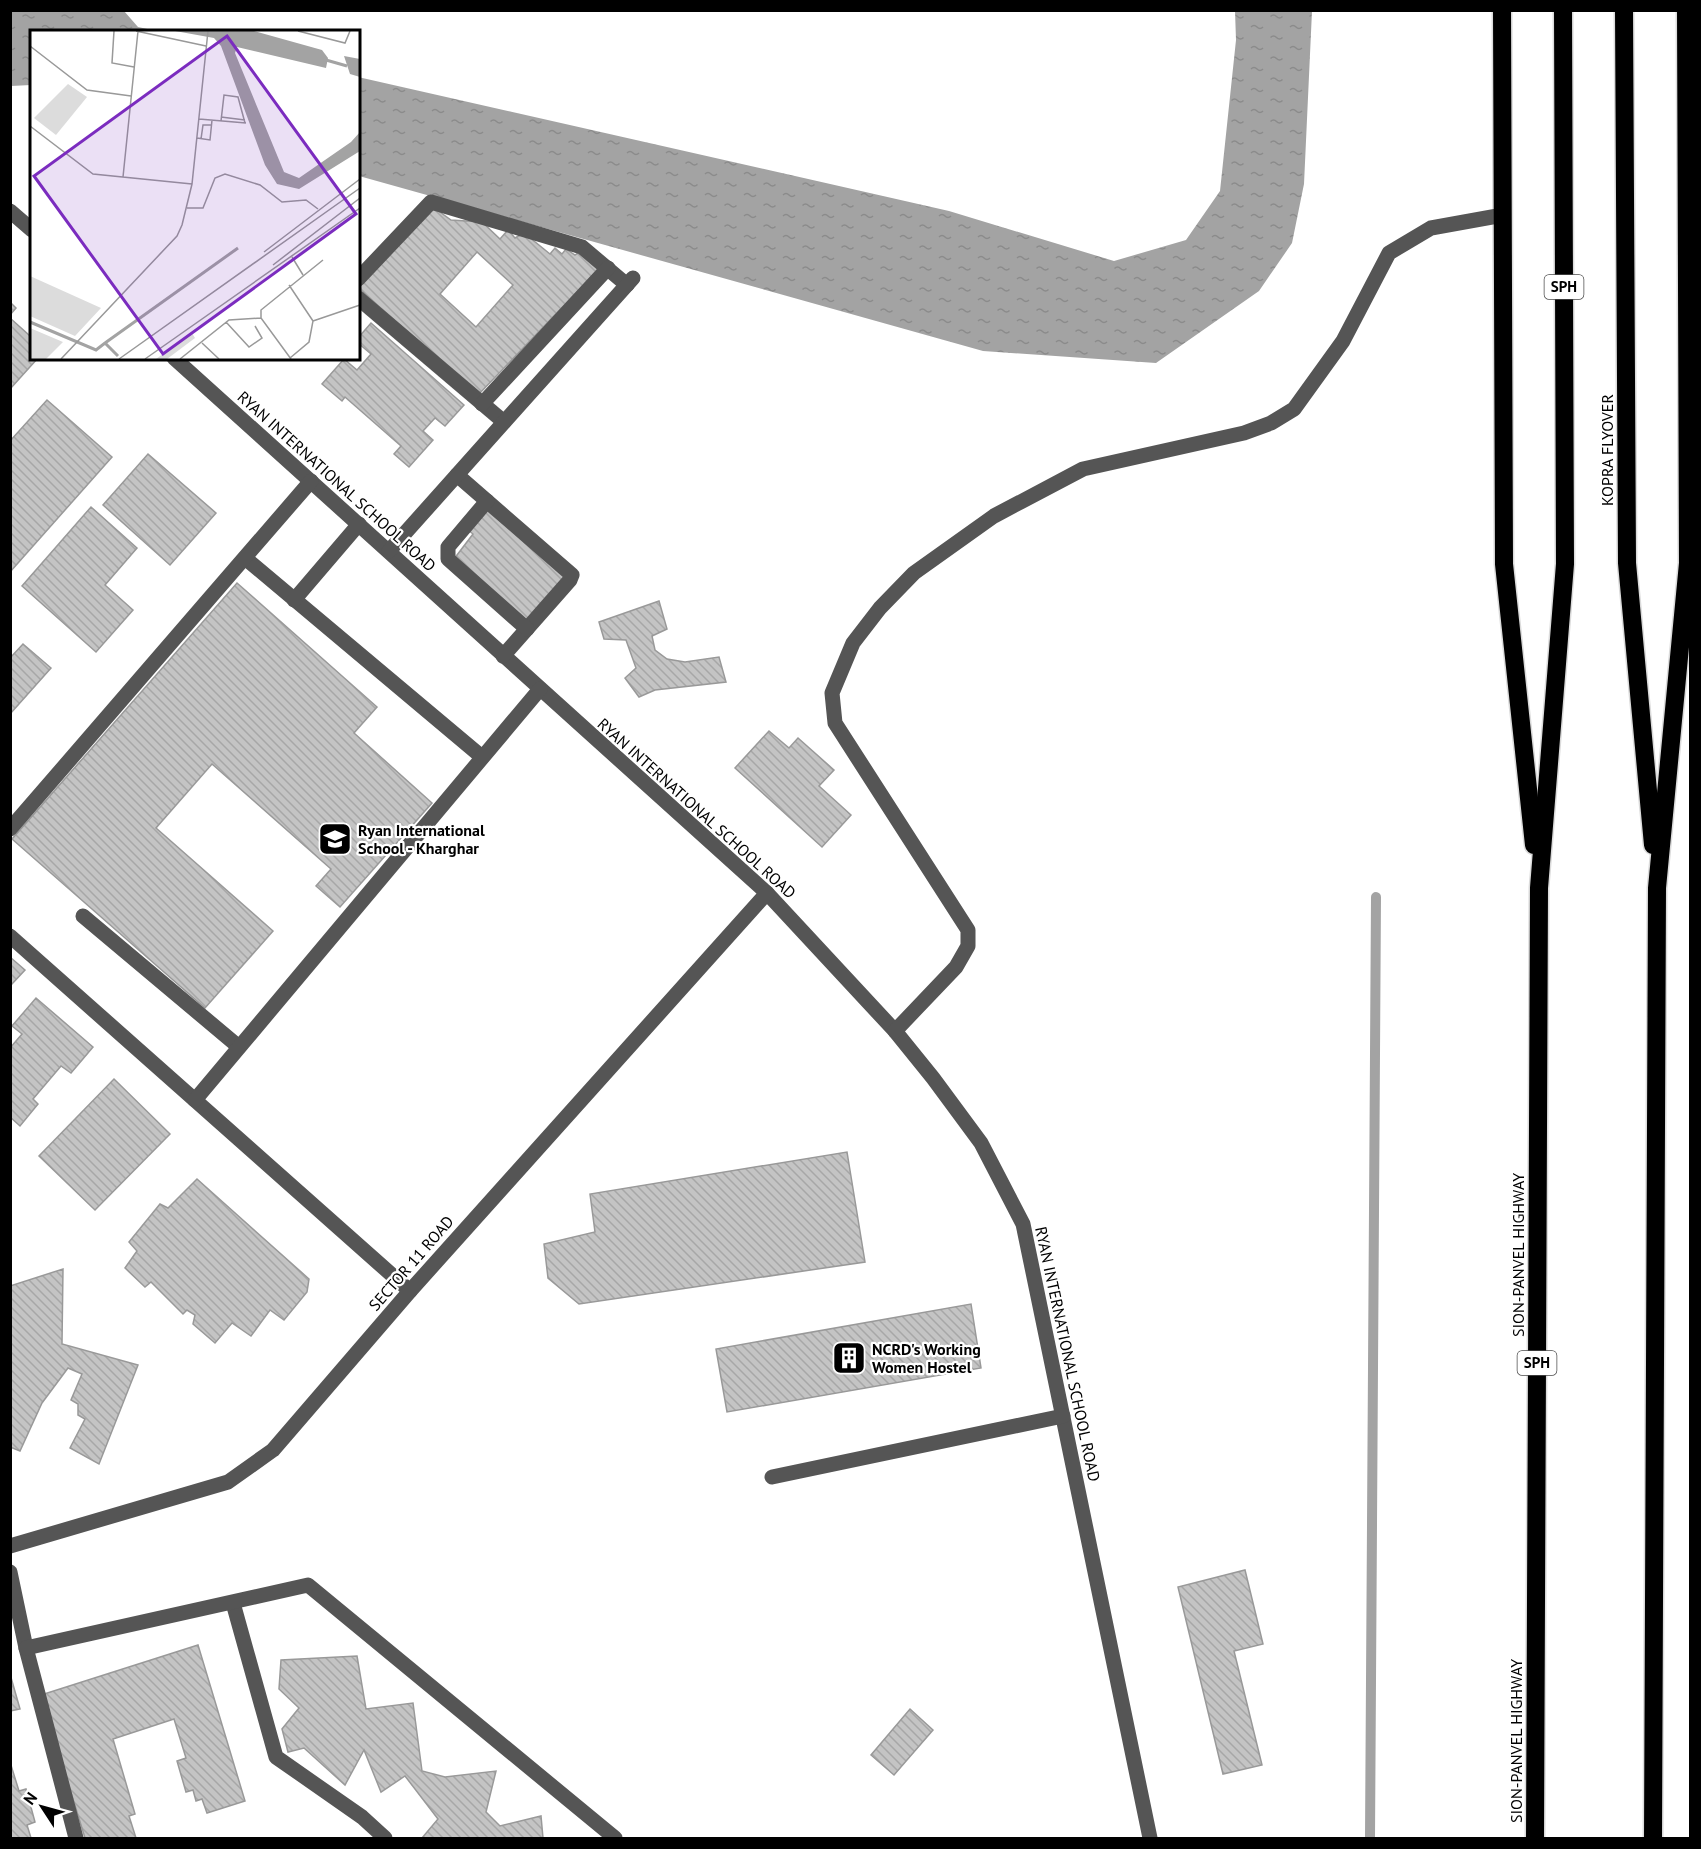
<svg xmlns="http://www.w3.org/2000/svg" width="1701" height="1849" font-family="'PT Sans',sans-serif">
<defs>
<pattern id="water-ripples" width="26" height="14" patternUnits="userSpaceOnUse" patternTransform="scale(1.5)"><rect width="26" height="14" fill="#a3a3a3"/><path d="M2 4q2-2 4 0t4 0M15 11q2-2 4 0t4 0" fill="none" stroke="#8b8b8b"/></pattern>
<pattern id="building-back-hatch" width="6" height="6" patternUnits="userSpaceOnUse" patternTransform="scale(1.5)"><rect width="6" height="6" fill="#c4c4c4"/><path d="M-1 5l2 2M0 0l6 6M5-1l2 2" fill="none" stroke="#a7a7a7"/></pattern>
</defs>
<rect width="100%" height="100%" fill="#fff"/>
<g fill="url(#water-ripples)">
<path d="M11,10L124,11L138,27L157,31L32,32L31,85L11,86Z"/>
<path d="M1235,11H1312L1304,184L1292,243L1259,291L1156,363L983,351L359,176L358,77L949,211L1114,261L1186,240L1220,191L1236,40Z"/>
</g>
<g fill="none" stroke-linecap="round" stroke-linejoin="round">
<path stroke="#a3a3a3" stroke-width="10" d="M1370,1838L1376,897"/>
</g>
<g fill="url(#building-back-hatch)" stroke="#999" stroke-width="1.5" fill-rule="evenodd">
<path d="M433,207L451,220L482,222L500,239L508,230L515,238L524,233L550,254L555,248L562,254L566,249L575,255L582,250L600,268L479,394L358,288ZM477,252L513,285L476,327L440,294Z"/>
<path d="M10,302L16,308L10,315Z"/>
<path d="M10,318L29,335L32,332V358H38L10,389Z"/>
<path d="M371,323L464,405L445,426L435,418L423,431L433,440L409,467L394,454L401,446L345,397L342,401L322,384L344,359L357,370L371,354L358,343V338Z"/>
<path d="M47,400L112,457L10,572V441Z"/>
<path d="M148,454L216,513L170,565L103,505Z"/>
<path d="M91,507L137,548L105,585L133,610L96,652L22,586Z"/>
<path d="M485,509L569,576L528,623L454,559L473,534L467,529Z"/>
<path d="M237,583L377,707L354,733L432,803L340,907L316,886L331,869L212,764L156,828L273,931L205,1008L12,839Z"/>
<path d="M659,601L667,629L652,636L655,650L667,659L685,662L719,657L726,682L655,690L639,697L625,678L636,668L626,640L604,639L599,622Z"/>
<path d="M23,644L51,668L10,714V658Z"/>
<path d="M769,731L789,748L798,738L834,770L819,786L851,815L822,847L735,768Z"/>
<path d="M10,957L25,970L10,986Z"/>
<path d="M36,998L93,1047L71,1073L61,1066L33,1099L38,1104L20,1126L10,1117V1048L22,1034L12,1026Z"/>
<path d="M114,1079L170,1134L95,1210L39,1156Z"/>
<path d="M847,1152L865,1262L579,1304L548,1278L544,1244L595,1232L590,1194Z"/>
<path d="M197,1179L309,1279L307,1292L284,1320L270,1310L251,1336L232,1323L215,1343L193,1324L195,1315L187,1310L183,1314L151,1282L145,1287L125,1268L137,1251L129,1242L160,1204L168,1208Z"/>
<path d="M63,1269L62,1344L138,1365L99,1464L70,1448L85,1419L78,1415V1404L71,1400L82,1374L68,1368L42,1403L20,1451L10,1447V1286Z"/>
<path d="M971,1304L981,1368L727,1412L716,1349Z"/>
<path d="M1245,1570L1263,1644L1234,1651L1262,1765L1223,1774L1178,1587Z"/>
<path d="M198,1645L245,1801L207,1813L202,1799L196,1801L193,1790L186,1792L177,1761L186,1758L174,1719L113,1739L135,1814L129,1816L136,1838H85L41,1695Z"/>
<path d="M357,1656L366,1709L413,1703L422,1771L445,1777L496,1771L486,1812L500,1826L541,1816L543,1838H422L438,1819L405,1776L381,1792L364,1750L345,1785L304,1748L288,1752L282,1729L299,1708L279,1689L281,1660Z"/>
<path d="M10,1674L20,1709L10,1711Z"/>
<path d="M910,1709L933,1730L894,1775L871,1755Z"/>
<path d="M10,1762L19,1791L26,1789L35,1822L27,1825L31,1838H10Z"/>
</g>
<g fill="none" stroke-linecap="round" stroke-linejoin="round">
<defs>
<g id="highway">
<path d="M1502,10L1504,564L1534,845"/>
<path d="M1624,10L1627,563L1653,845"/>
<path d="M1535,1838L1539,888L1565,564L1563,10"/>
<path d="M1653,1838L1657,888L1688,563L1686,10"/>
</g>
</defs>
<use href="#highway" stroke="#dbdbdb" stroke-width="21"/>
<g stroke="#555" stroke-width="15">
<path d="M10,211L32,230"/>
<path d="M358,279L431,202L582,247L627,285"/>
<path d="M358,298L504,422"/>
<path d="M174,358L767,893L895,1031L933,1078L981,1143L1023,1224L1150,1838"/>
<path d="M482,404L608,268"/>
<path d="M457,475L572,575L570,580L503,656"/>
<path d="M487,501L448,547V559L527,629"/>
<path d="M389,551L633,278"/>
<path d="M245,558L482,757"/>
<path d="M294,600L359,524"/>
<path d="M10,829L311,481"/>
<path d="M83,916L239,1047"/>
<path d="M10,936L410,1291"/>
<path d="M895,1031L956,967L968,946V930L835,723L832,693L853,643L880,608L914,573L994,516L1083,469L1244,433L1271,423L1294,409L1343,341L1389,253L1431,228L1503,215"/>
<path d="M195,1100L540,689"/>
<path d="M772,1477L1063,1416"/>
<path d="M10,1546L228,1482L273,1450L410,1291L767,893"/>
<path d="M10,1572L26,1648L76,1838"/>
<path d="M233,1603L276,1757L362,1817L385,1838"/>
<path d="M26,1648L308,1585L615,1838"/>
</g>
<use href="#highway" stroke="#000" stroke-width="18"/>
</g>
<defs>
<symbol id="school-square" viewBox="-11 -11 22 22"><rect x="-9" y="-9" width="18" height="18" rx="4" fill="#000" stroke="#fff"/><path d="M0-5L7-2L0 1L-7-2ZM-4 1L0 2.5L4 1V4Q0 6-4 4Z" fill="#fff"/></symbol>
<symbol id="building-square" viewBox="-11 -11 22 22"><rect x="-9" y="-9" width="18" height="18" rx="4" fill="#000" stroke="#fff"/><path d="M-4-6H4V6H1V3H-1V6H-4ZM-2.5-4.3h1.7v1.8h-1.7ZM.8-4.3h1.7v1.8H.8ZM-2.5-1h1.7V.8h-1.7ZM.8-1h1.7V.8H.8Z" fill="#fff"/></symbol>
</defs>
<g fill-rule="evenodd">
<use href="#school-square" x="316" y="820" width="38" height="38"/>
<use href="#building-square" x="830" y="1339" width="38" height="38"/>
</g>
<g text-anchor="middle" stroke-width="4.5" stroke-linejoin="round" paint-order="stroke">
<g fill="#fff" stroke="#4c4c4c" stroke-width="1.5">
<rect x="1544.5" y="275" width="39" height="24" rx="4.5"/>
<rect x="1517.5" y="1351" width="39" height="24" rx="4.5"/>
</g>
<g font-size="15" font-weight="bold" fill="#000">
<text x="1564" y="292">SPH</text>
<text x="1537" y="1368">SPH</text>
</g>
<g font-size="16" fill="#000" stroke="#fff">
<text transform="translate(1607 450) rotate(-90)" y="6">KOPRA FLYOVER</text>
<text transform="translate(337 481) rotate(42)" y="6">RYAN INTERNATIONAL SCHOOL ROAD</text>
<text transform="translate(697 808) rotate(42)" y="6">RYAN INTERNATIONAL SCHOOL ROAD</text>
<text transform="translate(1518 1255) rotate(-90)" y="6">SION-PANVEL HIGHWAY</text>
<text transform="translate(411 1263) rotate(-49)" y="6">SECTOR 11 ROAD</text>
<text transform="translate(1068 1354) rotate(78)" y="6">RYAN INTERNATIONAL SCHOOL ROAD</text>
<text transform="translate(1516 1741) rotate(-90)" y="6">SION-PANVEL HIGHWAY</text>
</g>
<g font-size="16" font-weight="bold" fill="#000" stroke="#fff" text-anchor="start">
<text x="358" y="836">Ryan International<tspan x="358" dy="18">School - Kharghar</tspan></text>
<text x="872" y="1355">NCRD's Working<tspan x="872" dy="18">Women Hostel</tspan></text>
</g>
</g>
<g transform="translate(30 30)">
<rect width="330" height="330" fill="#fff"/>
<path d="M0,246L71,278L45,306L0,286ZM0,298L33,312L16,329H0ZM162,303L165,308L137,329H126Z" fill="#dcdcdc"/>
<path d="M38,54L57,67L26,105L4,88Z" fill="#dcdcdc"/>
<path d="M145,1H224L292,20L298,28L296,38L207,17L205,23L254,142L269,148L321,112L330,102V121L269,159L247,154L235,135L191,16L184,8ZM314,26L330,29V47L320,44Z" fill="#a3a3a3"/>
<path fill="none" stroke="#a3a3a3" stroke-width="3" d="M296,30L317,36M0,292L66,320L75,313L88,326M75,313L208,218"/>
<path fill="none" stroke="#999" stroke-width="1.5" d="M84,1L82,33L104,37M106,1L176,16M268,1L315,13L320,1M0,16L57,60L101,66M191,87L215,90M169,89L216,93M191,91L194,65L208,67L215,93M0,96L63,144L162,154M167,108L180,110L182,90M171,109L173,95H182M93,147L108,1M157,178H173L185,148L195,144L230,155L252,172L276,170L288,179M234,222L330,149M262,227L273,245M243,235L330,168M259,255L283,291L279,312L260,328M283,291L330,275M196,292L219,317L232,308L225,296M172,313L189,329M31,329L147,206L152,195L162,154L178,1M89,329L330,158M115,329L330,178M150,329L199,290L231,288M261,329L231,288V280L293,230"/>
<path fill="#7b2cbf" fill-opacity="0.15" stroke="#7b2cbf" stroke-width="3" d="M197,6L326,184L133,324L4,146Z"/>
<rect width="330" height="330" fill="none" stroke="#000" stroke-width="3"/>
</g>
<rect width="1701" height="1849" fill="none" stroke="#000000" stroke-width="24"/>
<g transform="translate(42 1807) rotate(306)" stroke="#ffffff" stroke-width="4.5" paint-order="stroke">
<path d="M0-4.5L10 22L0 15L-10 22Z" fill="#000000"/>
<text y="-9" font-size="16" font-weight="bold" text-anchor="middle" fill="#000000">N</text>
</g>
</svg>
